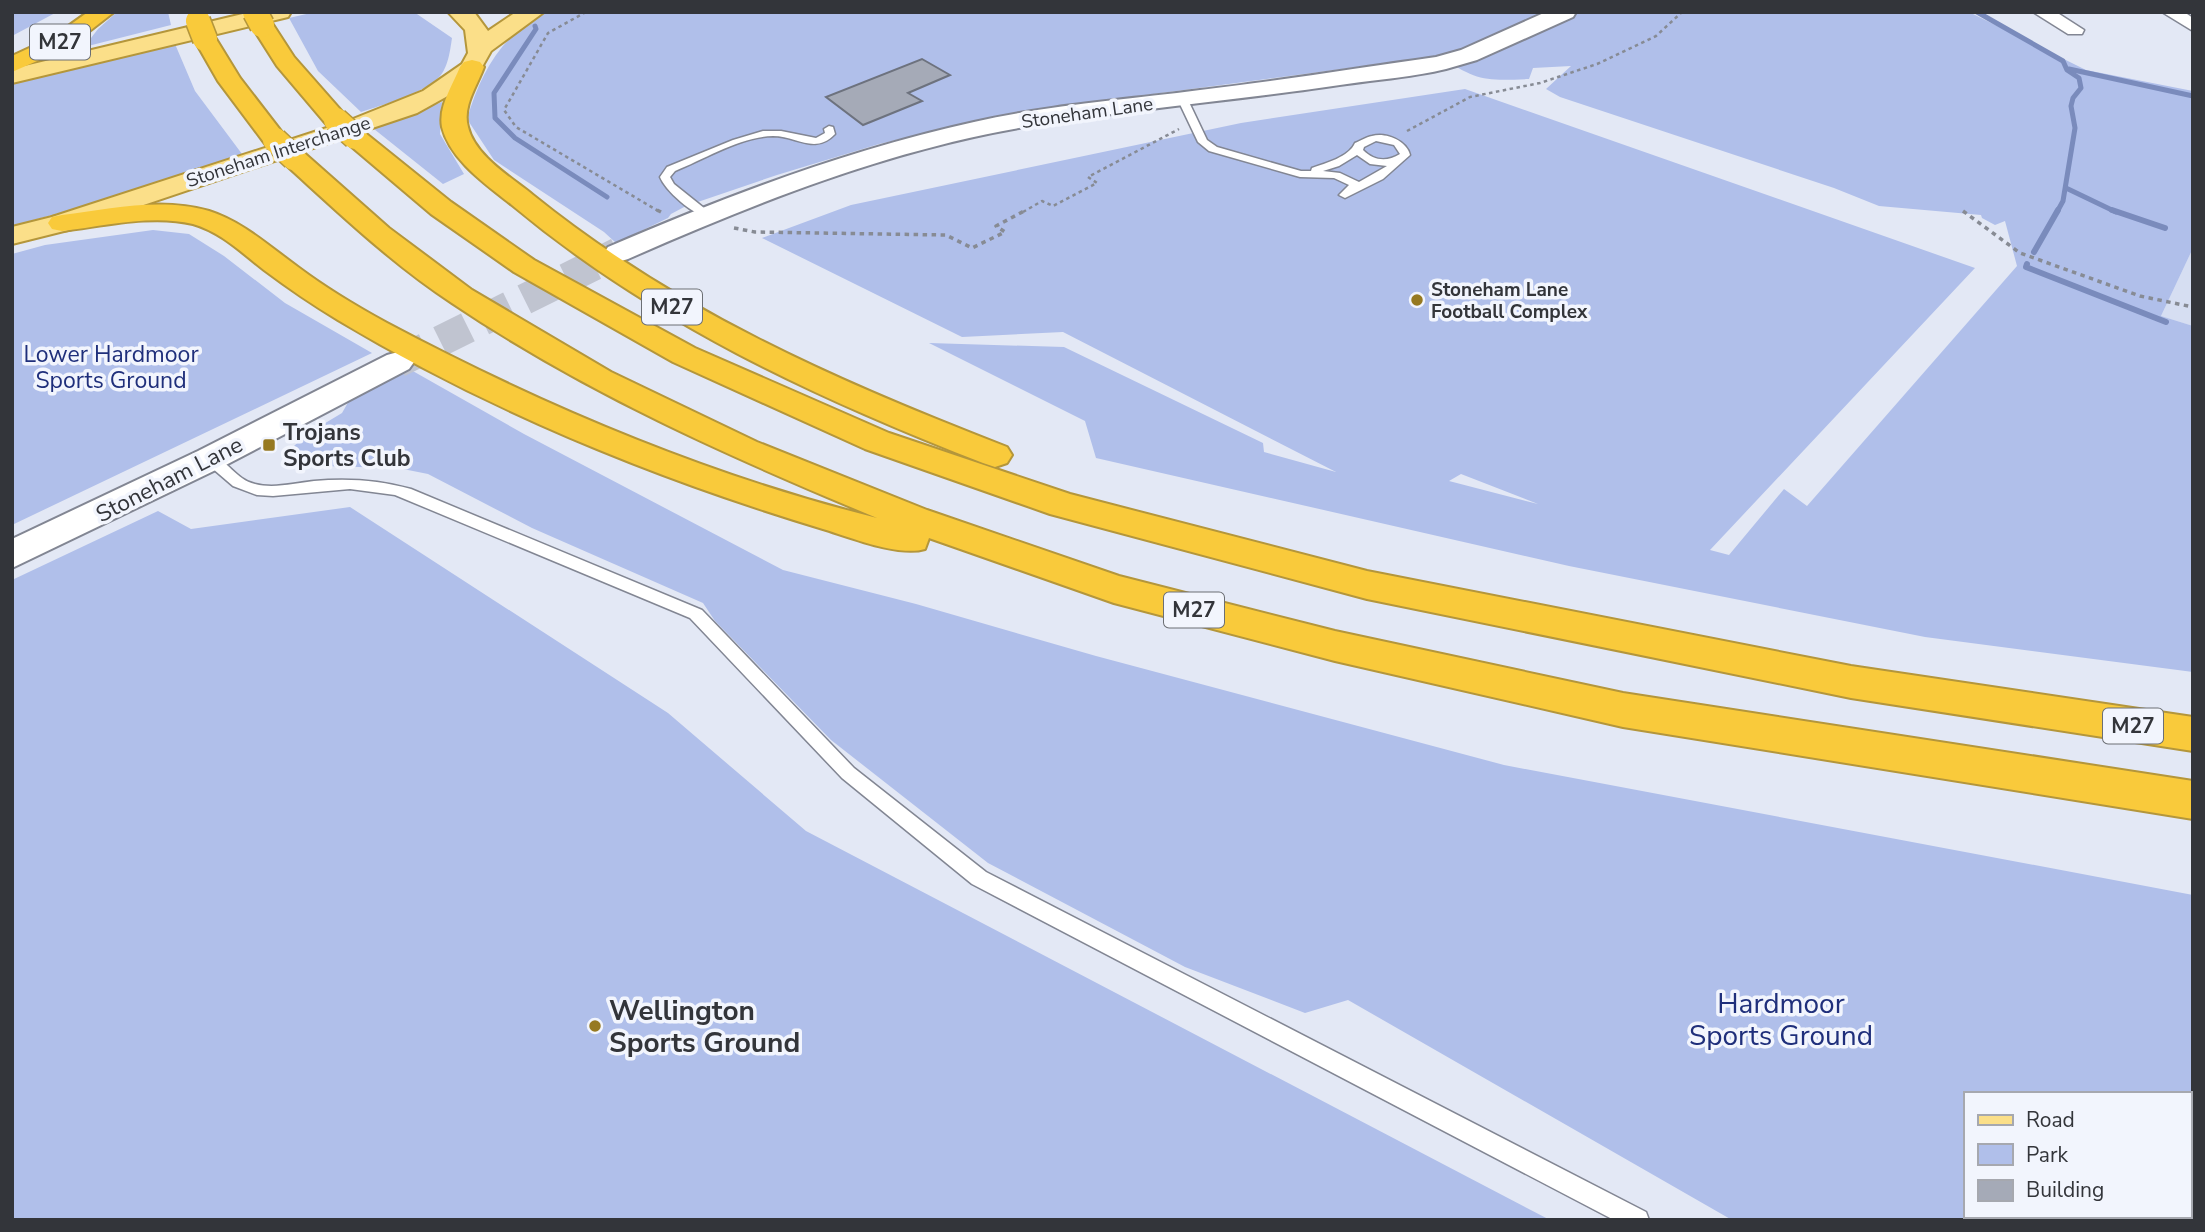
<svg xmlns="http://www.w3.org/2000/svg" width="2205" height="1232" font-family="'Nunito Sans',sans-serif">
<rect width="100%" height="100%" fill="#e3e8f5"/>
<path fill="#d6def2" d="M2193,248V326L2161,316Z"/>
<g fill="#b0bfea" fill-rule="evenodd">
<path d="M12,12H57L12,36Z"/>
<path d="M117,12H168L171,25L84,47L98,29Z"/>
<path d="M315,12H414L452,38C450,51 448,70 437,79C417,96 385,104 361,112L318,71L289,18Z"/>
<path d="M549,12H1969L2086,70L2193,91V248L2161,316L2193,326V672L1925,637L1569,566L1096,458L1085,421L929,343L1064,347L1263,443L1264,452L1336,472L1063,332L962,337L762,238L851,205L1241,123L1465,89L1975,268L1710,550L1729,555L1784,489L1807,506L2017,266L2005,221L1995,225L1982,218L1981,215L1879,206L1834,188L1560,97L1546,89L1571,66L1533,68L1529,79C1485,81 1476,81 1440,56L1011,113L879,144L777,175L686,206L671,214L668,218L616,243L604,232L494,160L467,119C481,72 502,32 549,12ZM1461,474L1538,504L1449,481Z"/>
<path d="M175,44L195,91L242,154L110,199L12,226V83Z"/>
<path d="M442,102L440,134L464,174L443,184L374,129Z"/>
<path d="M153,230L189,234L224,256L285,303L372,353L12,525V254L45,245Z"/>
<path d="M411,370L524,434L783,570L916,604L1096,656L1504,765L2193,895V1220H1732L1348,1000L1305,1013L1185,967L988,863L831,740L715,621L703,603L532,528L428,474L398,468L319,466L294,461V446L307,434L342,413L350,399ZM1965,1094H2189V1216H1965Z"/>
<path d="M350,507L668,713L806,831L1550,1220H12V580L158,511L191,529Z"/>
</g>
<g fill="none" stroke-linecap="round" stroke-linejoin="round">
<g stroke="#7a8bbc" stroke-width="5">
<path d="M1977,12L2063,61L2067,70L2079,78L2081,88L2073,98L2071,106L2075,128L2063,201L2057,212"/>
<path d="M535,26L536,29L494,93L495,118L515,138L607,197"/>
<path d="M2069,69L2193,96"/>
<path d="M2066,188L2116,212"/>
</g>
<g stroke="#7a8bbc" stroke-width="6">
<path d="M2112,210L2165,228"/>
<path d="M2034,252L2058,210"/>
<path d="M2027,264L2026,267L2166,322"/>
</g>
</g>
<path fill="#a5aab7" stroke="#6d727e" stroke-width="2" d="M922,59L950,75L908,93L922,101L863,125L826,97Z"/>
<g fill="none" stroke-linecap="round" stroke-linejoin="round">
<path stroke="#c0c4d0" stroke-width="31" stroke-dasharray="31 16" stroke-linecap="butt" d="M398,362L618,253"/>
<defs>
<g id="service">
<path d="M1179,98H1187L1207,140L1217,147L1301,171H1311L1312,168C1326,163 1349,157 1355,143C1360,141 1366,137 1372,136C1386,132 1407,141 1410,155L1383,179L1345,198L1339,195L1349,185L1334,178L1300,177L1209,151L1198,142L1178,100ZM1376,141L1394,145L1400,154C1387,162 1374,161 1363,150L1364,147ZM1357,155L1370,164L1387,166L1359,182L1340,173L1323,171L1339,166Z"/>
<path d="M829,126L833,127L835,134C815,155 797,136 773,136C740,137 705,159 675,171L670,177L674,184L709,212V216C695,218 665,190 660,177L667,167L733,140L763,131H781L816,138L825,133L824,129Z"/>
<path d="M210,454C227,459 236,480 255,484C274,489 295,483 314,481C348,478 379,480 411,489L702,610L854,768L986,872L1646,1212L1649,1220H1614L972,884L842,778L690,618L395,495L350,489L273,496L257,495L233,486L205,462L203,459L205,456Z"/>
</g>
<g id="minor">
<path d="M2033,12H2056L2084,30L2082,34H2068Z"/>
<path d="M2162,12H2184L2193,18V31Z"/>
</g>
<g id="tertiary">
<path d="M1546,12H1576L1573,17L1477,60L1446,69C1414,77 1380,79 1347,84C1240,100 1132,109 1025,127C888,150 755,203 628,259L618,262L608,259L604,253L608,247C726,196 848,150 974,122C1048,105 1124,100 1200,90C1278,81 1357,68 1436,57L1461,50Z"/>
<path d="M398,352L409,355L414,362L409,369L222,467L12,568V539L198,451L387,355Z"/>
</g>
<g id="primary">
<path d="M251,12H291L288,17L12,83V69Z"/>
<path d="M448,12H474L488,31L516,12H544L491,51L478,74L462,88L417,113L72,229L12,244V227L52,217L348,121L423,91L462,64L468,53L465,30Z"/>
</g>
<g id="motorway">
<path d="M88,12H114L69,47L12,72V56L53,37Z"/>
<path d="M262,18L270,20L294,57L345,115L349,120L345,125L336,128L327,125L277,66L251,25L254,20Z"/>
<path d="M205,32L213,34L240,78L284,135L288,140L284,145L275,148L266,145L218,81L194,39L197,34Z"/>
<path d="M472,60L480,62L484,67C477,86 462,107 468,127C475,156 511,177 533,195C675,310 838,382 1007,447L1012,455L1007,463L995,467L983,463C814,397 652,322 512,205C487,185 450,160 442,127C438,106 453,85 460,67L464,62Z"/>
<path d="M355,129L364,132L451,202L534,260L695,348L889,433L1070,494L1367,571L1851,666L2193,717V751L1851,698L1367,599L1050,514L865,449L673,362L514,272L431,214L346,142L342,137L346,132Z"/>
<path d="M294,150L303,152L389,228L472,290L611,372L757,442L927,510L1119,576L1335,631L1623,693L2193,781V819L1623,727L1335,661L1114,603L929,538L925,549C899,557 849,537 823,529C654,478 490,411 338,320C313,305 288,288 264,270C242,253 221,232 193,224C152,214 104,226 62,231L52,229L48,223L52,217L62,215C110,209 161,197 209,211C243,222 269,246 298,267C326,288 356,306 387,323C543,406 706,475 877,518C728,456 586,393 452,303C391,263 338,212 285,164L281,158L285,152Z"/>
</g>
</defs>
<use href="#service" stroke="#828693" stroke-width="3"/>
<use href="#minor" stroke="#828693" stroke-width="3"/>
<use href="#tertiary" stroke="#828693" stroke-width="4"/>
<use href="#primary" stroke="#b4963b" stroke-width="4"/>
<use href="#motorway" stroke="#b4963b" stroke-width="4"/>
<g stroke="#878b94" stroke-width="2.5" stroke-dasharray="3.5 3.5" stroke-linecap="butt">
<path d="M586,12L548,33L504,110L516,127L660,212"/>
<path d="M1407,131L1470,97L1540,83L1597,64L1656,36L1682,12"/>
<path d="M1023,212L1042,201L1053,206L1097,183L1088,177L1179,129"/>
</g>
<g stroke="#878b94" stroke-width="3.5" stroke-dasharray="4.5 4.5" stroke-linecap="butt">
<path d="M657,210L661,212"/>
<path d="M1963,211L2020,253L2140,296L2193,307"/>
<path d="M734,228L755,232L946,235L972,248L1005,232L996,226L1026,210"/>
</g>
<use href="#service" fill="#fff" fill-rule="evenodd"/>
<use href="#minor" fill="#fff" fill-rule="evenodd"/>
<use href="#tertiary" fill="#fff" fill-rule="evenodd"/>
<use href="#primary" fill="#fbdf89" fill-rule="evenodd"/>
<use href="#motorway" fill="#f9ca3b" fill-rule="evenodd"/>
<defs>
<g id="motorway-bridge">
<path d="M255,12L262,25"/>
<path d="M198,21L205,39"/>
<path d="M336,120L355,137"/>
<path d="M275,140L294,158"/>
</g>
</defs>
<use href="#motorway-bridge" stroke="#b4963b" stroke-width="27" stroke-linecap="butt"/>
<use href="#motorway-bridge" stroke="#f9ca3b" stroke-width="24"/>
</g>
<g fill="#967921" stroke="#f2f5fd" stroke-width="2.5">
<circle cx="1417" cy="300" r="7"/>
<rect x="262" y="438" width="14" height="14" rx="3.5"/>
<circle cx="595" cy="1026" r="7"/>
</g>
<g text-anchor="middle" stroke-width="7" stroke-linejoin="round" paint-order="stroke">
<g font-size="19" fill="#33353a" stroke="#f2f5fd">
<text transform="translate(1087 112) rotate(-8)" y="7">Stoneham Lane</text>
<text transform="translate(278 151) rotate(-18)" y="7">Stoneham Interchange</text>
</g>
<g font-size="19" font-weight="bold" fill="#33353a" stroke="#f2f5fd" text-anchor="start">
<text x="1431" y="296">Stoneham Lane<tspan x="1431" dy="22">Football Complex</tspan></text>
</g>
<g fill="#f2f5fd" stroke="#6c6f74" stroke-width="2">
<rect x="30" y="24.5" width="60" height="35" rx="5"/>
<rect x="642" y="289.5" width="60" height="35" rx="5"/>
<rect x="1164" y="592.5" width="60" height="35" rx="5"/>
<rect x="2103" y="708.5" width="60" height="35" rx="5"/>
</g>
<g font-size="21" font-weight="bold" fill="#33353a">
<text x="60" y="49">M27</text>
<text x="672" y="314">M27</text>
<text x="1194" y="617">M27</text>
<text x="2133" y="733">M27</text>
</g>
<g font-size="23" fill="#1f2f7b" stroke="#f2f5fd">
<text x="111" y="362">Lower Hardmoor<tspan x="111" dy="26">Sports Ground</tspan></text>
</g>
<g font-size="23" font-weight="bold" fill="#33353a" stroke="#f2f5fd" text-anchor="start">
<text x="283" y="440">Trojans<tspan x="283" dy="26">Sports Club</tspan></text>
</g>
<g font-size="23" fill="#33353a" stroke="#f2f5fd">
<text transform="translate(169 479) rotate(-27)" y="8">Stoneham Lane</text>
</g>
<g font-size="28" fill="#1f2f7b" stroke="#f2f5fd">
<text x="1781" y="1013">Hardmoor<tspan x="1781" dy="32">Sports Ground</tspan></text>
</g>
<g font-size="28" font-weight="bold" fill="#33353a" stroke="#f2f5fd" text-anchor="start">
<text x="609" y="1020">Wellington<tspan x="609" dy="32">Sports Ground</tspan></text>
</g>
</g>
<rect width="2205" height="1232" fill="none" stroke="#33353a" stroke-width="28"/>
<rect x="1964" y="1092" width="228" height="126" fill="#f2f5fd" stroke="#a6a8af" stroke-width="2"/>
<rect x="1978" y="1115" width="35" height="10" fill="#fbdf89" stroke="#a6a8af" stroke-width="2"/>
<text x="2026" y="1127" font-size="21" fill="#33353a">Road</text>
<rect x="1978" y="1144" width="35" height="21" fill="#b0bfea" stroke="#a6a8af" stroke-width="2"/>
<text x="2026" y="1162" font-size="21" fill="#33353a">Park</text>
<rect x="1978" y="1180" width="35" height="21" fill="#a5aab7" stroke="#a6a8af" stroke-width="2"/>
<text x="2026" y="1197" font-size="21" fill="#33353a">Building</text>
</svg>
